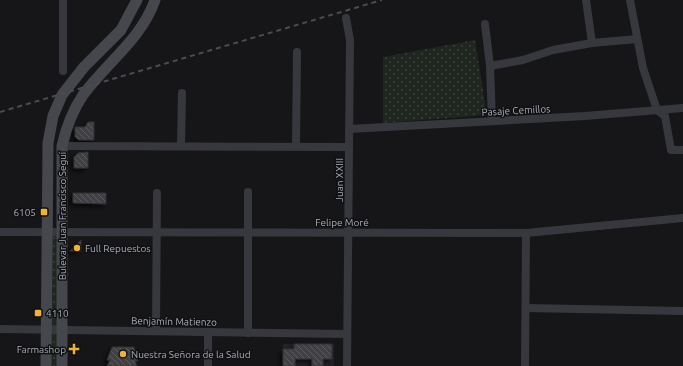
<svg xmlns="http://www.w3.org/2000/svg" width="683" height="366" font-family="Ubuntu,sans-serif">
<defs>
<pattern id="grass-dots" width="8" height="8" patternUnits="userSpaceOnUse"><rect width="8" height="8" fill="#1e261f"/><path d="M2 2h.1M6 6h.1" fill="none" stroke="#3c433d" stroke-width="1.8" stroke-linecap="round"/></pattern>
<pattern id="building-back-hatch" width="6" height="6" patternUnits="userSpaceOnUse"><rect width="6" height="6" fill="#404145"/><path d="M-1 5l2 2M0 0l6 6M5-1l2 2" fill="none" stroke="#595a5e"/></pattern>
<filter id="shadow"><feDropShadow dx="-3" dy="3" stdDeviation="2" flood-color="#0009"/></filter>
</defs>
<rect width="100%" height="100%" fill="#161618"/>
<rect fill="#222225" x="283" y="344" width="51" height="22"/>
<g fill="url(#grass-dots)">
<path d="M475,40L487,115L383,123V57Z"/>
<path d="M47,232H61L62,366H46Z"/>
</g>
<g fill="url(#building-back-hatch)" stroke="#303034" filter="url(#shadow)">
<path d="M88,122H94V140H79L75,137V127H85Z"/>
<path d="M88,152V168H74V157L78,153Z"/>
<path d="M73,193H106V204L73,203Z"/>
<path d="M81,240V251H70Z"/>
<path d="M294,344H332V359H323V366H312V359H295V366H283V349H294Z"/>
<path d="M112,347H134L138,361H135L137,366H107L110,360H107Z"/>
</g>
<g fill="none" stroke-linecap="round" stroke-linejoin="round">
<g stroke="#37383d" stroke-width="8">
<path d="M586,0L592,43"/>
<path d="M630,0L643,68L657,110L665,116L671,150H683"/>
<path d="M346,18L350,40L347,366"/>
<path d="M485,24L490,66L492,121"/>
<path d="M490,66L523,60L553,50L592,43L637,39"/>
<path d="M63,71V0"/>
<path d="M349,129L585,116L683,108"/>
<path d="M181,145L182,93"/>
<path d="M62,146L349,147"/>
<path d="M296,146L297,52"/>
<path d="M0,232L526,233L683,218"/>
<path d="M526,308L683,311"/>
<path d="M0,329L347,334"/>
<path d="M156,331L157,193"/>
<path d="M248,333V192"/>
<path d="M208,366V332"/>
<path d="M525,366L526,233"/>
</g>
<g stroke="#45474d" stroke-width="11">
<path d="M46,366L48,143L53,116L62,95L84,67L121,30L137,0"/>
<path d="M62,366V146C66,128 73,110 83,95C107,62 141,40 155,0"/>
</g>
<path stroke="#4a4c52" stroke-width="2" stroke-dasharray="5 4" stroke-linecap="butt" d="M0,112L382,0"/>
</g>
<g fill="#f2b134" stroke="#111113" stroke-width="1.5">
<rect x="40" y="208" width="8" height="8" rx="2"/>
<circle cx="77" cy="248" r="4"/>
<rect x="34" y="309" width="8" height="8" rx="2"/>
<path d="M72 343h4v4h4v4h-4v4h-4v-4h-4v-4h4z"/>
<circle cx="123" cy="354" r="4"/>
</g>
<g text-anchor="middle" stroke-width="3" stroke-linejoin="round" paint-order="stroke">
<g font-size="10" fill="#a8adb8" stroke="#111113">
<text transform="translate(516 110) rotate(-3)" y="4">Pasaje Cemillos</text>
<text transform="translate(339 180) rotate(-90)" y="4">Juan XXIII</text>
<text transform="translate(62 216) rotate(-90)" y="4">Bulevar Juan Francisco Seguí</text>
<text x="342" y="226">Felipe Moré</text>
<text transform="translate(174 321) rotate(1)" y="4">Benjamín Matienzo</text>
</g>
<g font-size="10" fill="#a8adb8" stroke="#111113" text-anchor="start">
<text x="36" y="216" text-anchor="end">6105</text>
<text x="85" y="252">Full Repuestos</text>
<text x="46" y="317">4110</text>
<text x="66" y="353" text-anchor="end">Farmashop</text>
<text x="131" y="358">Nuestra Señora de la Salud</text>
</g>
</g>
</svg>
